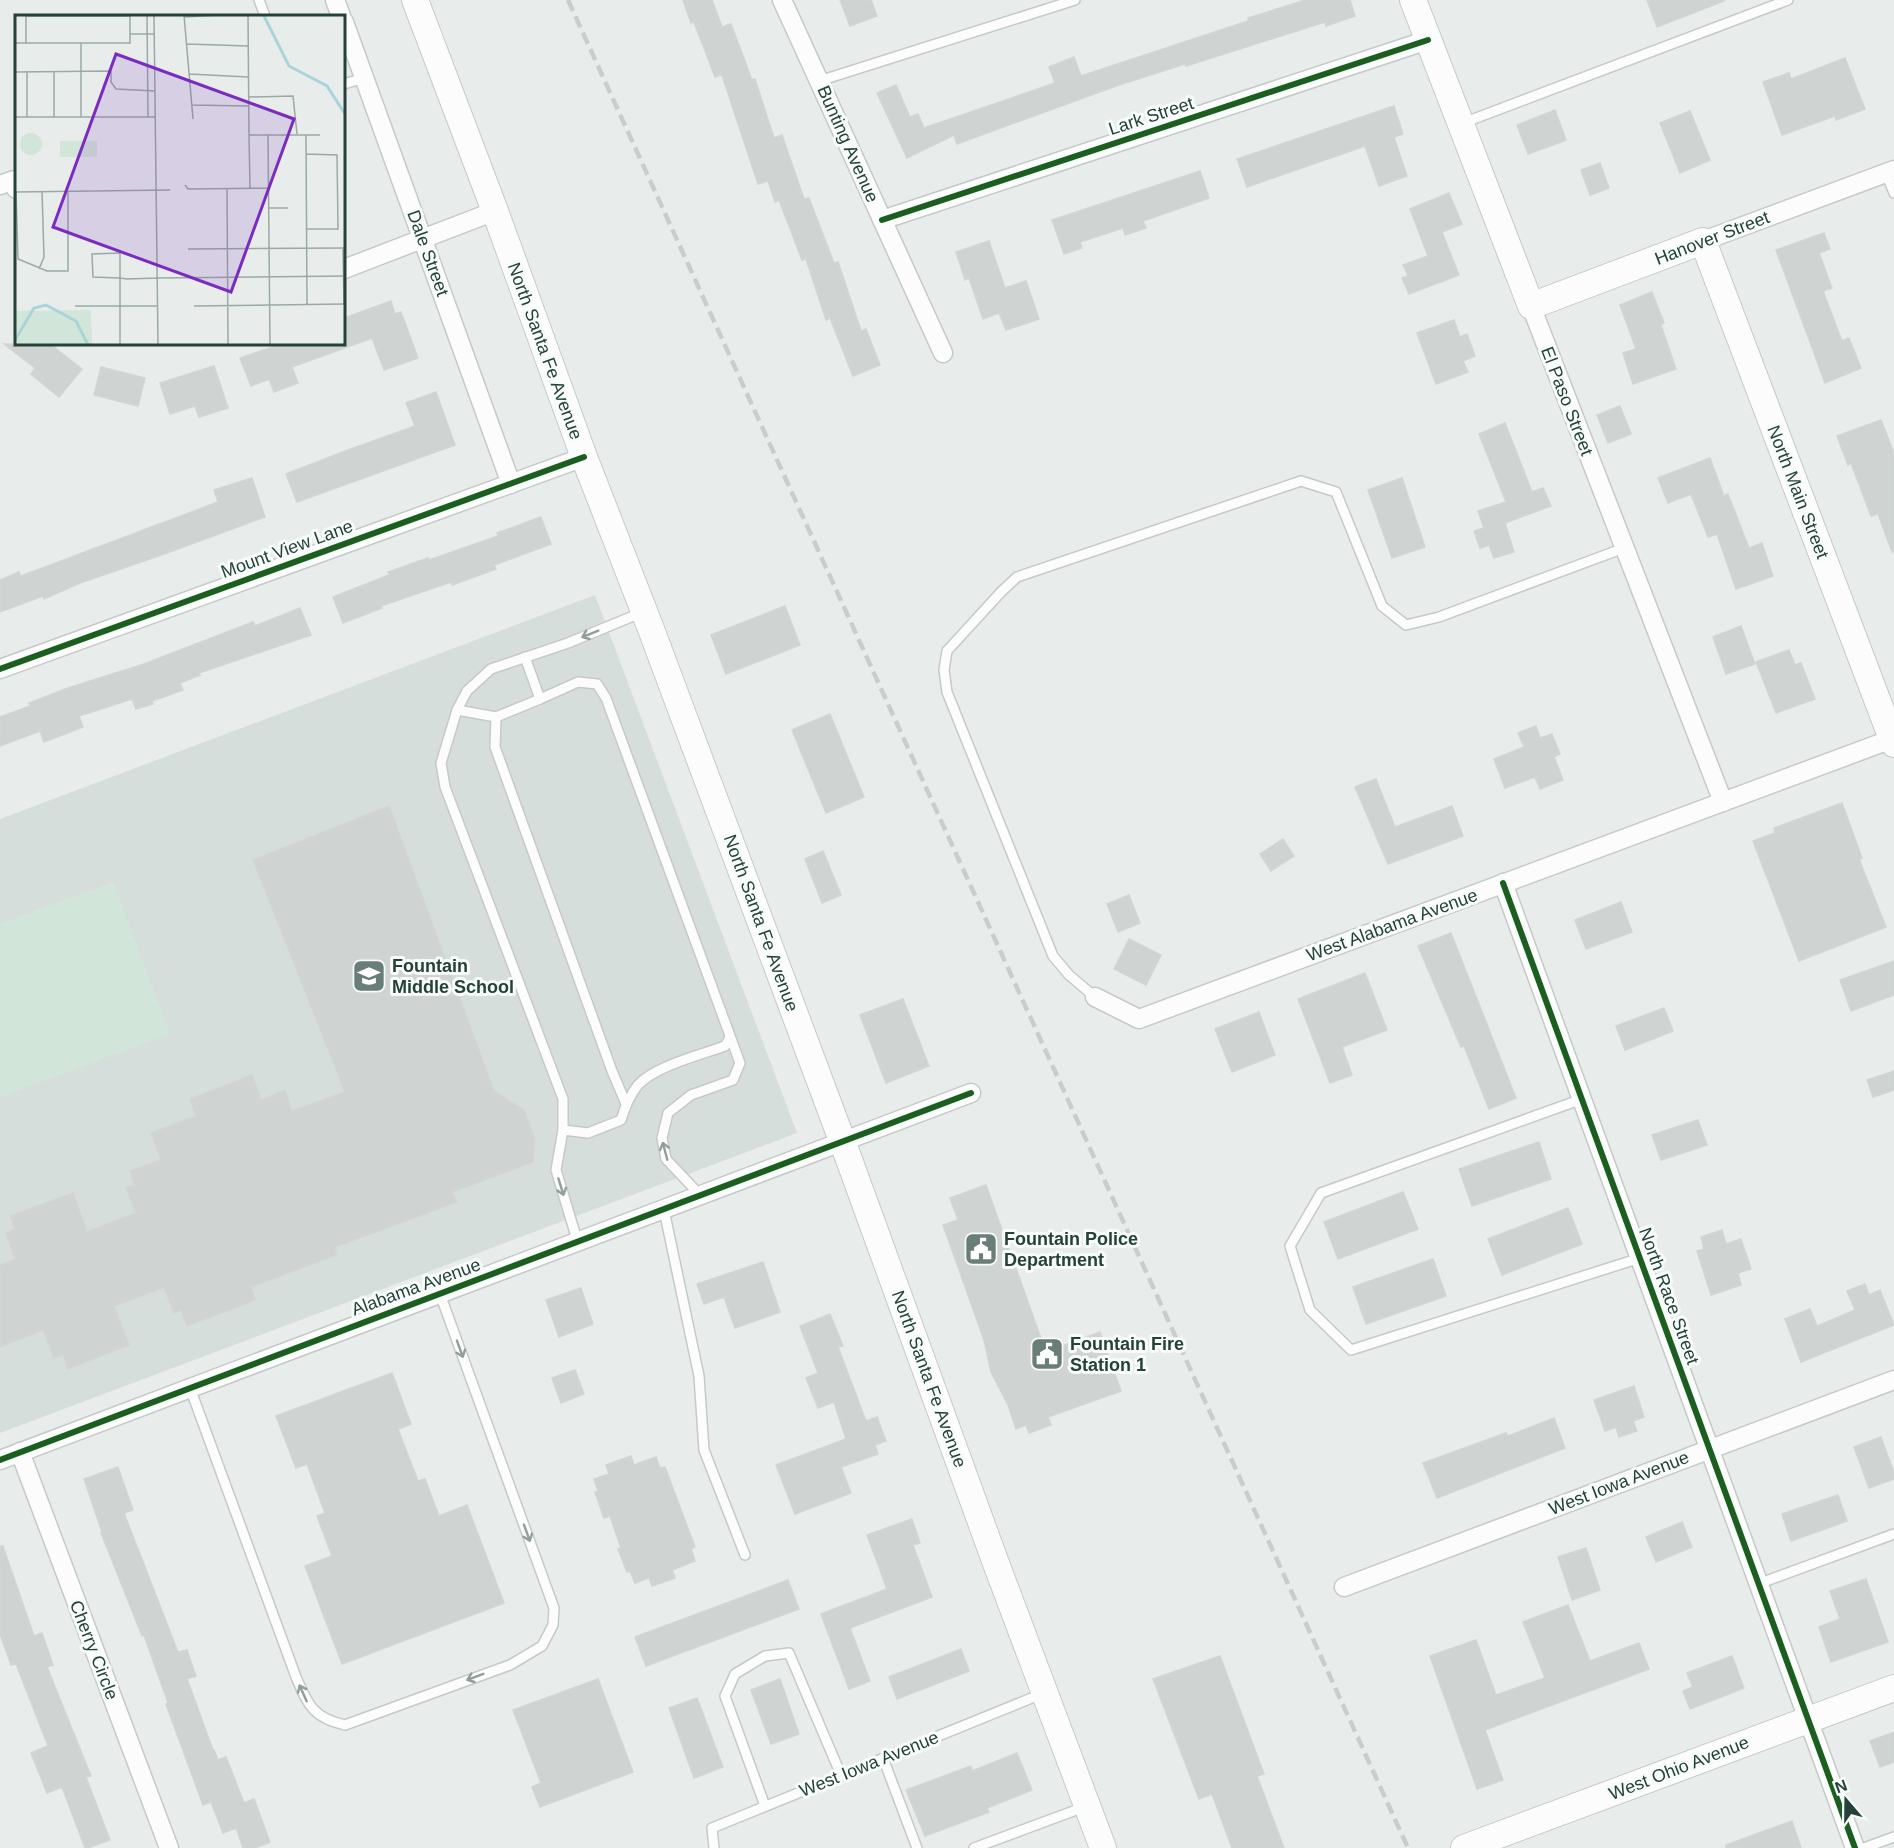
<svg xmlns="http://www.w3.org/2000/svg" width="1894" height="1848" font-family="Arial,sans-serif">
<rect width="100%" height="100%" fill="#e8edeb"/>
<path fill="#d6dedb" d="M595,595L797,1133L0,1433V819Z"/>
<path fill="#d1e6d8" d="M113,882L170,1034L0,1097V924Z"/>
<g fill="#cfd4d2" stroke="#d1d6d4" stroke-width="1.5">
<path d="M683,0H712L722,27L731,24L752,80L755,79L774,138L782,135L804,199L809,198L834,263L838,262L861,331L866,329L880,365L853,376L830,318L826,320L806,259L802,260L779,200L775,202L768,181L758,184L722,75L715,77L694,22L691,23Z"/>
<path d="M840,0H871L877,16L850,26Z"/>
<path d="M1305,0H1350L1355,16L1326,26L1325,22L1186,66L1185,64L1119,85L957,144L954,135L907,158L877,93L896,85L910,117L918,114L924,128L1055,83L1049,67L1074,57L1081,76L1248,21V18Z"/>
<path d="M1647,0H1724V1L1657,27Z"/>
<path d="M1845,58L1865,109L1836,120L1835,116L1782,135L1763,82L1789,73L1791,79Z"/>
<path d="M1394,106L1403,134L1394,137L1407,176L1379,186L1365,146L1247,187L1237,159Z"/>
<path d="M1555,110L1566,140L1528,154L1517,125Z"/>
<path d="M1690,111L1710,160L1680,173L1660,123Z"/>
<path d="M1600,163L1609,188L1590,195L1581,170Z"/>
<path d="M1200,171L1209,198L1143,221L1146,228L1125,235L1123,228L1080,242L1082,248L1064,254L1052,220Z"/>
<path d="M1449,193L1462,224L1442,232L1459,275L1409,294L1402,278L1408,276L1403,265L1428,256L1410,209Z"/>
<path d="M1824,233L1830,249L1819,253L1832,288L1823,291L1842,341L1849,338L1861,368L1825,383L1776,250Z"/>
<path d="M989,241L1005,288L1026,281L1039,319L1006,330L999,313L983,319L969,278L965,280L956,252Z"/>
<path d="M1652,292L1664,323L1661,325L1676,369L1633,384L1623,353L1636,349L1620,305Z"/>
<path d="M391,301L395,314L401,312L418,358L384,370L372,338L292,367L298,383L274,392L269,379L251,386L240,358L281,344H344V318Z"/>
<path d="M1454,320L1460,337L1467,334L1475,356L1463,361L1468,372L1436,384L1417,333Z"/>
<path d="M4,344H50L82,369L59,397L31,374L35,368Z"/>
<path d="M214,366L228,408L199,417L195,406L170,414L160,383Z"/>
<path d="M101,367L145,378L138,406L94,395Z"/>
<path d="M436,392L455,445L297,502L286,474L348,450L415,426L406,403Z"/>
<path d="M1620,406L1631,434L1608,443L1597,415Z"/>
<path d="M1881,420L1894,453V551L1892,552L1878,514L1871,516L1851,463L1848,465L1837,436Z"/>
<path d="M1505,423L1532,492L1543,488L1551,506L1505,523L1514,552L1494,558L1489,545L1480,548L1474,531L1484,528L1478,511L1506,502L1479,434Z"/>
<path d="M1710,458L1724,496L1728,494L1749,548L1762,543L1773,576L1736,589L1717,534L1708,537L1691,494L1668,503L1658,478Z"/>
<path d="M252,478L265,517L167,553L80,583L44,599L43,596L0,612V580L19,572L21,576L218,502L214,490Z"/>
<path d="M1402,478L1425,547L1392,558L1368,490Z"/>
<path d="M541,517L551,544L494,565L496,569L452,585L451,582L381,606L382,608L343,623L333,597L389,575L388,572L428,558L429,560L498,536L497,533Z"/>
<path d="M785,606L800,645L726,674L711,635Z"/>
<path d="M300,608L311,635L199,673L200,675L180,683L183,690L152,701L153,704L136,709L132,699L79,716L83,727L44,742L40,731L0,746V717L30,706L29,703L68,688L144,664L253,622L255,626Z"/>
<path d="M1741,626L1755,664L1726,674L1713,637Z"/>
<path d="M1789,650L1795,665L1801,663L1815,699L1776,713L1756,662Z"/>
<path d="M830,714L864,797L826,813L792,730Z"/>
<path d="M1536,726L1540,738L1552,734L1560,754L1554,757L1563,780L1540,789L1535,777L1505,788L1494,759L1524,747L1518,733Z"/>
<path d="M1376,779L1395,827L1452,806L1463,836L1388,864L1355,787Z"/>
<path d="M1842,803L1862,858L1859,859L1886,927L1799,961L1753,841L1775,833L1774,828Z"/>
<path d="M389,806L494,1091L524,1110L535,1139L533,1162L452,1192L457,1202L335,1247L336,1255L251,1287L255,1300L187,1326L181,1310L174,1313L164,1287L114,1306L129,1345L68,1369L63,1355L54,1358L43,1330L0,1347V1265L15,1259L6,1233L15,1229L10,1216L73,1193L87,1232L136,1213L126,1188L135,1185L130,1171L161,1160L151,1133L196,1116L190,1099L252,1075L261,1100L285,1090L292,1111L345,1092L253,860Z"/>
<path d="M1283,839L1294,856L1271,871L1260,854Z"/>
<path d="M823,851L841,895L822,903L805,859Z"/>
<path d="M1129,895L1140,923L1118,932L1107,904Z"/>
<path d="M1621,902L1632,932L1586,949L1575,920Z"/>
<path d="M1451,933L1516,1098L1489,1109L1464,1046L1461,1047L1418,946Z"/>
<path d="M1129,939L1161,955L1146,985L1114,969Z"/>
<path d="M1894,961V995L1851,1011L1840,980Z"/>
<path d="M1365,973L1387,1030L1342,1047L1352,1075L1330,1083L1298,999Z"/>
<path d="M903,999L929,1066L886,1083L860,1015Z"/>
<path d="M1664,1008L1673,1031L1625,1050L1616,1026Z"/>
<path d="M1259,1012L1275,1055L1232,1072L1215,1029Z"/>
<path d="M1894,1071V1090L1873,1097L1867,1080Z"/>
<path d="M1698,1120L1707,1145L1661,1160L1652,1135Z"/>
<path d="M1539,1142L1551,1179L1472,1206L1459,1169Z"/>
<path d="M986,1185L1046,1352L1100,1332L1121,1391L1048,1417L1051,1425L1029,1433L1026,1425L1016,1429L1008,1405L991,1372L984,1340L943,1225L958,1220L950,1198Z"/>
<path d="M1403,1192L1418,1229L1338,1259L1324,1222Z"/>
<path d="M1568,1208L1582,1244L1502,1275L1488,1239Z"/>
<path d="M1722,1230L1726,1244L1741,1239L1751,1269L1738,1273L1741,1285L1711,1295L1697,1251L1704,1249L1701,1237Z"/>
<path d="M1433,1259L1446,1296L1366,1324L1353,1287Z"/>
<path d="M763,1262L780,1312L735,1328L724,1297L704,1304L697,1284Z"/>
<path d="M1865,1284L1869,1295L1880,1290L1894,1325L1801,1362L1785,1319L1810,1309L1817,1326L1855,1310L1847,1291Z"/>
<path d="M581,1288L593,1324L559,1337L546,1300Z"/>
<path d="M830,1314L843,1346L838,1347L866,1421L877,1417L886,1441L875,1445L878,1454L841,1467L851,1493L795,1514L776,1465L846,1439L834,1402L818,1408L806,1378L818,1373L800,1326Z"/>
<path d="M575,1370L584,1394L561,1403L552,1378Z"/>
<path d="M392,1373L411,1424L398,1429L418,1481L425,1479L439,1516L467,1505L504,1603L342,1664L305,1566L332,1556L317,1516L325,1513L307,1464L296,1468L276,1416Z"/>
<path d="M1634,1386L1644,1417L1633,1421L1637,1431L1619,1437L1616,1427L1605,1431L1594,1400Z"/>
<path d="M1554,1418L1565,1448L1437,1498L1423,1463L1506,1433L1508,1436Z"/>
<path d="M1881,1437L1894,1473V1479L1869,1488L1854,1447Z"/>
<path d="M631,1456L634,1465L656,1457L660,1468L665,1467L695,1547L691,1549L695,1561L672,1570L675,1578L652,1586L649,1578L635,1583L630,1571L627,1572L618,1549L621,1548L610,1516L604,1518L595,1492L598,1491L594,1479L609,1474L606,1465Z"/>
<path d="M118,1467L133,1510L124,1513L178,1652L187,1650L196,1676L187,1679L213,1750H214L218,1760L226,1757L244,1803L254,1799L270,1842L255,1848H243L236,1828L223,1833L211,1802L203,1805L166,1704L168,1703L144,1635L142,1636L101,1533L102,1532L84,1479Z"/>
<path d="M1838,1495L1847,1521L1791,1541L1782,1514Z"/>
<path d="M912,1519L920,1543L913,1545L932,1597L850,1628L870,1681L849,1689L821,1614L887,1589L867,1535Z"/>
<path d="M1682,1522L1692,1547L1656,1562L1646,1537Z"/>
<path d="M0,1546H3L34,1636L42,1633L53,1665L47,1667L91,1776L86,1777L110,1840L88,1848H85L62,1787L47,1793L31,1753L48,1746L16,1664L11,1665L0,1634Z"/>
<path d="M1586,1548L1600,1590L1572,1600L1558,1557Z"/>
<path d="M1866,1579L1888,1642L1831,1662L1819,1627L1840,1619L1830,1591Z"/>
<path d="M788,1580L799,1609L646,1666L635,1637Z"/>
<path d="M1568,1605L1590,1661L1639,1643L1649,1669L1485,1730L1503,1780L1477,1789L1430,1656L1476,1640L1496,1695L1545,1678L1523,1622Z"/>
<path d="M961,1649L969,1671L897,1699L889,1677Z"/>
<path d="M1220,1656L1264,1774L1257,1776L1284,1848H1232L1212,1794L1199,1799L1153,1679Z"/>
<path d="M1732,1656L1744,1688L1690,1709L1683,1691L1693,1687L1687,1673Z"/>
<path d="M598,1679L633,1772L540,1807L532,1787L541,1783L513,1710Z"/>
<path d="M780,1679L799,1734L771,1744L751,1690Z"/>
<path d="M697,1698L723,1767L694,1778L669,1708Z"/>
<path d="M1894,1732V1762L1880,1767L1870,1741Z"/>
<path d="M1017,1753L1032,1790L987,1808L989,1812L925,1836L906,1790L971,1766L972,1771Z"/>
<path d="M1792,1821L1801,1848H1726V1845Z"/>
</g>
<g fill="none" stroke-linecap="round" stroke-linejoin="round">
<defs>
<g id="service">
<path d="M259,0L265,16"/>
<path d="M819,81L1075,0"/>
<path d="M344,84L364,78"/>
<path d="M1463,123L1788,0"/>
<path d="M1886,173L1894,193"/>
<path d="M525,657L540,699L578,682L597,684L606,698L740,1063L733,1080L691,1095L668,1113L662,1138L666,1159L701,1196"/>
<path d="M457,710L496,717L540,699"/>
<path d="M496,717L495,747L612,1071L626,1104"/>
<path d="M1095,997L1069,975L1053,956L947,692L944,670L947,651L1001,592L1017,577L1301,481L1336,492L1382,606L1406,625L1439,617L1624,548"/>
<path d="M1582,1099L1321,1193L1290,1246L1310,1310L1351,1350L1640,1258"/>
<path d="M563,1130L588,1133L621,1120C625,1107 629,1096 638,1085C655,1066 700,1055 725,1046L730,1038"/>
<path d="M664,1210L699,1376L704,1450L745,1555"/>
<path d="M578,1243L556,1170L563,1130V1099L445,787L441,763L457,710L467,691L491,669L568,643L643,612"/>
<path d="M190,1388L296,1677C308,1705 313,1718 345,1725L510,1665L542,1646L553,1625L554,1608L440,1294"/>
<path d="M1758,1584L1894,1534"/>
<path d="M883,1758L917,1848"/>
<path d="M765,1806L725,1696L735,1674L765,1656L789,1653L841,1775"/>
<path d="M714,1848L712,1828L1044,1693"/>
<path d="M974,1848L1087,1806"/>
<path d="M1864,1848L1894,1837"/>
</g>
<g id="minor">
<path d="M335,0L341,16"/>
<path d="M782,0L943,353"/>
<path d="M344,22L511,484"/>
<path d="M0,185L14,180L16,189"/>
<path d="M882,220L1428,40"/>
<path d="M1703,241L1894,170"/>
<path d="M344,269L495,211"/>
<path d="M1531,306L1723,802"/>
<path d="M0,669L584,457"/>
<path d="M1503,883L1855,1848"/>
<path d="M1095,997L1139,1019L1892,739"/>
<path d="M20,1452L169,1848"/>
<path d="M0,1460L971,1093"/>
<path d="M1344,1587L1894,1380"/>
</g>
<g id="secondary">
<path d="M415,0L495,211L584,457L651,629L843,1143L994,1558L1103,1848"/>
<path d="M1413,0L1531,306L1703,241L1894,744"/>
<path d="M1464,1848L1894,1688"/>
</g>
</defs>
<use href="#service" stroke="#c5cac8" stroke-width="12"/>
<use href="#minor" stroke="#c5cac8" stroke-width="21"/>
<use href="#secondary" stroke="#c3cbc8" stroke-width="28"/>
<use href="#service" stroke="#fcfcfc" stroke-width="9"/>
<use href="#minor" stroke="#fcfcfc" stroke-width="18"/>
<use href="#secondary" stroke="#fcfcfc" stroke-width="26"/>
<path stroke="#c9cdcc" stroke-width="4.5" stroke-dasharray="12 6" stroke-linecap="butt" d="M568,0L1408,1848"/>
<defs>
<g id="cycleway">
<path d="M882,220L1428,40"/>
<path d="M0,669L584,457"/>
<path d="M1503,883L1855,1848"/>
<path d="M0,1460L971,1093"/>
</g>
</defs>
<use href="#cycleway" stroke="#f7fbf9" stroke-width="10"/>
<use href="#cycleway" stroke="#1b5e20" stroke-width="6"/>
</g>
<defs><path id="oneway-shaft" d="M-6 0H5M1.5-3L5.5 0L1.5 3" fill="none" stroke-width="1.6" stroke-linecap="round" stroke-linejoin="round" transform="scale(1.5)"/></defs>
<g stroke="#909f9b">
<use href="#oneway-shaft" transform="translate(590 634) rotate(158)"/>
<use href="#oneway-shaft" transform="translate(665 1151) rotate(-105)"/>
<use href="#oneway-shaft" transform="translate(561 1187) rotate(73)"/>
<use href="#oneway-shaft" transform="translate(460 1349) rotate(70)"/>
<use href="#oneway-shaft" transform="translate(527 1533) rotate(70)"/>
<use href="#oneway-shaft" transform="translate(475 1677) rotate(160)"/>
<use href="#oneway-shaft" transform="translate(303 1693) rotate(-114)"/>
</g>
<defs>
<symbol id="school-square" viewBox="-11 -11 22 22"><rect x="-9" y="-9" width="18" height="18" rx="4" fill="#697e78" stroke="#f7fbf9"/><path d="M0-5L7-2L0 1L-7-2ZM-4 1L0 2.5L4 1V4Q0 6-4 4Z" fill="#fff"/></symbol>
<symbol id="civic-square" viewBox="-11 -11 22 22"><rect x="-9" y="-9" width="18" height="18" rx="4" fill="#697e78" stroke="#f7fbf9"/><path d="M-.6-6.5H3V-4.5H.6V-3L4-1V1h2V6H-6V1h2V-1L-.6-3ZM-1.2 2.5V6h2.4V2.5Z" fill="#fff"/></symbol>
</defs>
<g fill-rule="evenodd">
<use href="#school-square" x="350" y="957" width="38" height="38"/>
<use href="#civic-square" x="962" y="1230" width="38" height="38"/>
<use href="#civic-square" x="1028" y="1335" width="38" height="38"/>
</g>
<g text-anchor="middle" stroke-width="6" stroke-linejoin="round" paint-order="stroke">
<g font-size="18" fill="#24423a" stroke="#f7fbf9">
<text transform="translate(1151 116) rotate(-18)" y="6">Lark Street</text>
<text transform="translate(848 144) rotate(66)" y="6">Bunting Avenue</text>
<text transform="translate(1712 238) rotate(-21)" y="6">Hanover Street</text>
<text transform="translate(428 253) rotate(70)" y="6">Dale Street</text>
<text transform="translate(545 351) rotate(70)" y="6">North Santa Fe Avenue</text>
<text transform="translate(1567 401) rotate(69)" y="6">El Paso Street</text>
<text transform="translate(1798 492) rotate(69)" y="6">North Main Street</text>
<text transform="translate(287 549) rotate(-20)" y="6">Mount View Lane</text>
<text transform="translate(761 923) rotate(70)" y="6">North Santa Fe Avenue</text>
<text transform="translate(1392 925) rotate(-20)" y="6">West Alabama Avenue</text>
<text transform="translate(416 1287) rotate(-20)" y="6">Alabama Avenue</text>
<text transform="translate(1669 1296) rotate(70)" y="6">North Race Street</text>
<text transform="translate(929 1379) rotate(70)" y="6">North Santa Fe Avenue</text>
<text transform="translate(1619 1483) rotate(-21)" y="6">West Iowa Avenue</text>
<text transform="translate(94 1650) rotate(69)" y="6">Cherry Circle</text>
<text transform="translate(869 1764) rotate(-22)" y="6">West Iowa Avenue</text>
<text transform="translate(1679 1768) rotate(-21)" y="6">West Ohio Avenue</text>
</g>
<g font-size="18" font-weight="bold" fill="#24423a" stroke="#f7fbf9" text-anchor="start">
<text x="392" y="972">Fountain<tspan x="392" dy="21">Middle School</tspan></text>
<text x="1004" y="1245">Fountain Police<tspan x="1004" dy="21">Department</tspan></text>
<text x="1070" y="1350">Fountain Fire<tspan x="1070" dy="21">Station 1</tspan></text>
</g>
</g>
<g transform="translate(15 15)">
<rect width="330" height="330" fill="#e8edeb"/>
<path d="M5 129a11 11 0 1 1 22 0a11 11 0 1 1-22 0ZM45,126H82V142H45ZM76,295L77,330H0V296Z" fill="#d1e6d8"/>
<path fill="none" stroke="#a9d4db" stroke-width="3" d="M249,1L274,51L312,71L330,99M0,325L19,293L31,290L61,306L73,330"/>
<path fill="none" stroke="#9aa9a4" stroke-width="1.5" d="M132,0L133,102M139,0L143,330M169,0L178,104M233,0L234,120H253L255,330M169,2L204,0M115,19H140M0,28H115V1H11M11,28V0M172,29L233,31M0,57L96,56V67L101,74L140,76M174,59L233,62M234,82L278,81L282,119M176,90L234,91M0,102H140M12,102V57M39,102V57M66,102V28M234,120L235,173M253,120H305M291,120L292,290M291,139L322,140L323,214H292M170,170L173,174L254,173M212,173L213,330M0,177L155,175M1,177L3,244L32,256H53V176M254,193H273M328,233L329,289M173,234L330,233M24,254L29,242L27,176M142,263L330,261M60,291H142M179,291L330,289M105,330V238L77,239L78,262L105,263L112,264L142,263"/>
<path fill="#7b2cbf" fill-opacity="0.15" stroke="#7b2cbf" stroke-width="3" d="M101,39L279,104L216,277L38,212Z"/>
<rect width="330" height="330" fill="none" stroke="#24423a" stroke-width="3"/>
</g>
<g transform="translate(1846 1800) rotate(340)" stroke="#f7fbf9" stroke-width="4.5" paint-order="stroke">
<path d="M0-4.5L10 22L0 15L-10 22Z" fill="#24423a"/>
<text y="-9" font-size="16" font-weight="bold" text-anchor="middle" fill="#24423a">N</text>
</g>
</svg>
